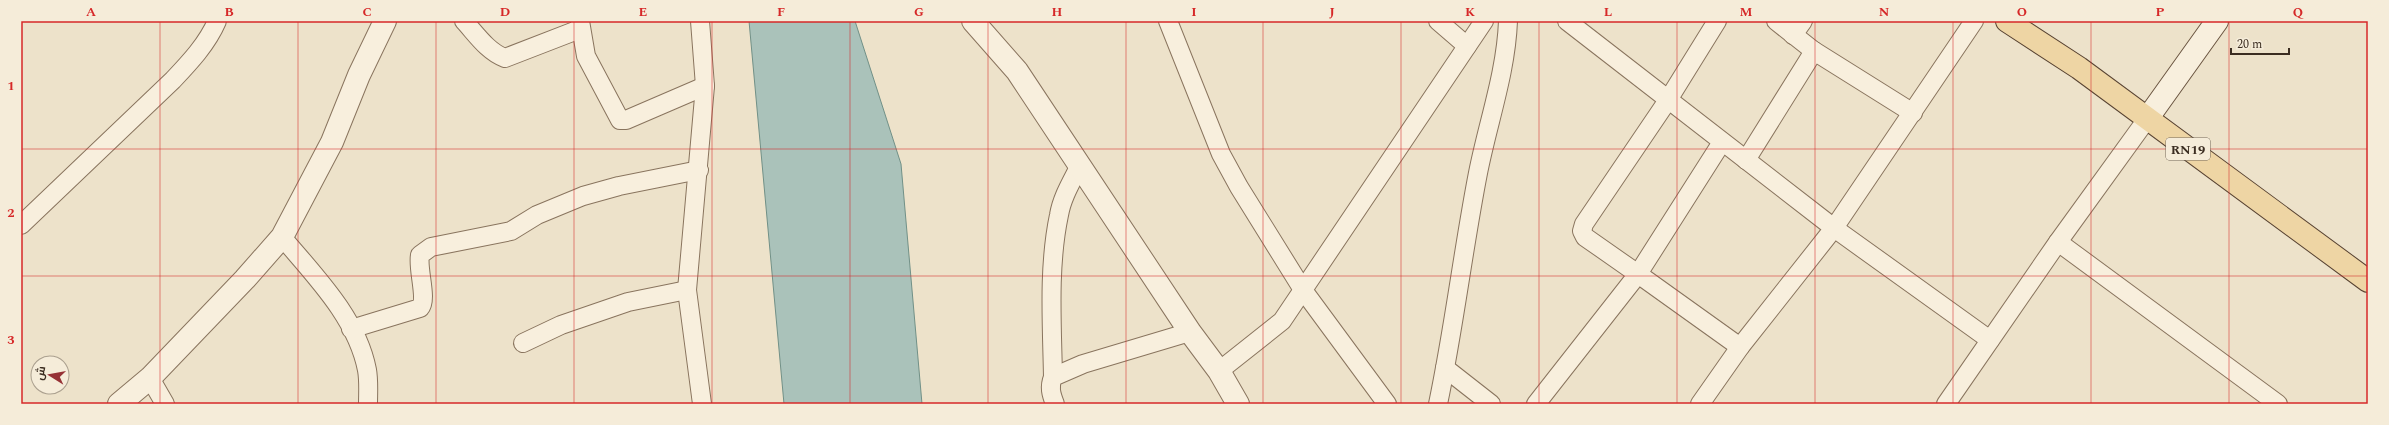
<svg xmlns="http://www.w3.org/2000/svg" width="2389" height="425" font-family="Spectral,Cairo,serif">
<rect width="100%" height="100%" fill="#ede2ca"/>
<path fill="#aac2ba" stroke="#719087" d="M749,21H855L901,164L922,404H784Z"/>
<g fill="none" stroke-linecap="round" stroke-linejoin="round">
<defs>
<g id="minor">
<path d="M464,21C476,34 488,52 505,58L580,29"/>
<path d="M580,21L586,56L620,120H626L705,86"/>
<path d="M700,21L705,86L687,290L702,404"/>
<path d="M1168,21L1221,154L1239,187L1303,290L1387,404"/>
<path d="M1438,21L1467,46"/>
<path d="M1567,21L1834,228L1990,340"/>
<path d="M1776,21L1814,51L1913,113"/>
<path d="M1793,35L1803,21"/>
<path d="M1722,142L1638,274L1740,347"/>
<path d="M1746,160L1814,51"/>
<path d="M21,225L173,80C190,62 207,44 217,21"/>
<path d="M282,237C315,276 357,318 367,370C369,381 368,393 368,404"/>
<path d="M2058,242L2278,404"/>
<path d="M351,329L420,308C428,299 417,269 420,255L431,247L511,231L537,215L583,196L619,186L699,170"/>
<path d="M523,343L561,325L628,302L687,290"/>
<path d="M1445,368L1491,404"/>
<path d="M1219,371L1282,321L1484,21"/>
<path d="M1053,377C1052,324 1048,267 1059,215C1062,197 1072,181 1080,165"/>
<path d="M150,378L165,404"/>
<path d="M1055,404C1051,394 1049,387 1053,377L1083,364L1190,332"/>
<path d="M1438,404C1454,328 1463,250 1478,173C1488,122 1506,73 1508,21"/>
<path d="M1536,404L1638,274L1585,237L1582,231L1584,224L1668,100L1717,21"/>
<path d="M1700,404L1740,347L1834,228L1974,21"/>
<path d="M1946,404L2058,242L2147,119"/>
</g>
<g id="tertiary">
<path d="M973,21L1017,71L1190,332L1219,371L1238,404"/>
<path d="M119,404L150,378L245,279L282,237L332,142L359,75L385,21"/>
</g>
<path id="secondary" d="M2147,119L2217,21"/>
<path id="primary" d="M2007,21L2079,68L2368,281"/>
</defs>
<use href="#minor" stroke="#89745e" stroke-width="20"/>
<use href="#tertiary" stroke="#89745e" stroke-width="24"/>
<use href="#secondary" stroke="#6b5541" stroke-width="24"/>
<use href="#primary" stroke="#584332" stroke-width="24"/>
<use href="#minor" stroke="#f8efdd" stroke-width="18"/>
<use href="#tertiary" stroke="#f8efdd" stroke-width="22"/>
<use href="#secondary" stroke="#f8efdd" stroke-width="22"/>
<use href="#primary" stroke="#eed5a4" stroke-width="22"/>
</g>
<path fill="none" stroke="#d62828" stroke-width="1" stroke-opacity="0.55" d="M160,21V404M298,21V404M436,21V404M574,21V404M712,21V404M850,21V404M988,21V404M1126,21V404M1263,21V404M1401,21V404M1539,21V404M1677,21V404M1815,21V404M1953,21V404M2091,21V404M2229,21V404M21,149H2368M21,276H2368"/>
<g text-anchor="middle" stroke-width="3.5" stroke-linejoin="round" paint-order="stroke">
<rect fill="#f5ecd9" stroke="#736658" stroke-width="1" x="2166" y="138" width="44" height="22" rx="3"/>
<g font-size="13" font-weight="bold" fill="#3b2d21">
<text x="2188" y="154">RN19</text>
</g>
</g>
<rect width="2389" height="425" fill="none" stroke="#f5ecd9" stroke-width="44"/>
<g transform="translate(50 375) rotate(281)"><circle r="19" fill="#f5ecd9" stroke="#aba08f"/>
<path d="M0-3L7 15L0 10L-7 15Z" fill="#963135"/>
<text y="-6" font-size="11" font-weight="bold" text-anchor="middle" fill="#3b2d21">ش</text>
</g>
<path d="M2231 48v6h58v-6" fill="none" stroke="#3b2d21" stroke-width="2"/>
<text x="2237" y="48" font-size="12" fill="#3b2d21" stroke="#f5ecd9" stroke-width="3" paint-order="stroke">20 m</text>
<rect x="22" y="22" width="2345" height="381" fill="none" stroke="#d62828" stroke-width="1.5"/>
<g font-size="13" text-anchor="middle" font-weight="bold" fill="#d62828">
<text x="91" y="16">A</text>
<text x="229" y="16">B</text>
<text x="367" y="16">C</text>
<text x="505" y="16">D</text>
<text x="643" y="16">E</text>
<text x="781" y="16">F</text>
<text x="919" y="16">G</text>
<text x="1057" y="16">H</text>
<text x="1194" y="16">I</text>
<text x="1332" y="16">J</text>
<text x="1470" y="16">K</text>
<text x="1608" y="16">L</text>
<text x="1746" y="16">M</text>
<text x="1884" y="16">N</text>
<text x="2022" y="16">O</text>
<text x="2160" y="16">P</text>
<text x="2298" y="16">Q</text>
<text x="11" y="90">1</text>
<text x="11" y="217">2</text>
<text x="11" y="344">3</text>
</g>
</svg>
